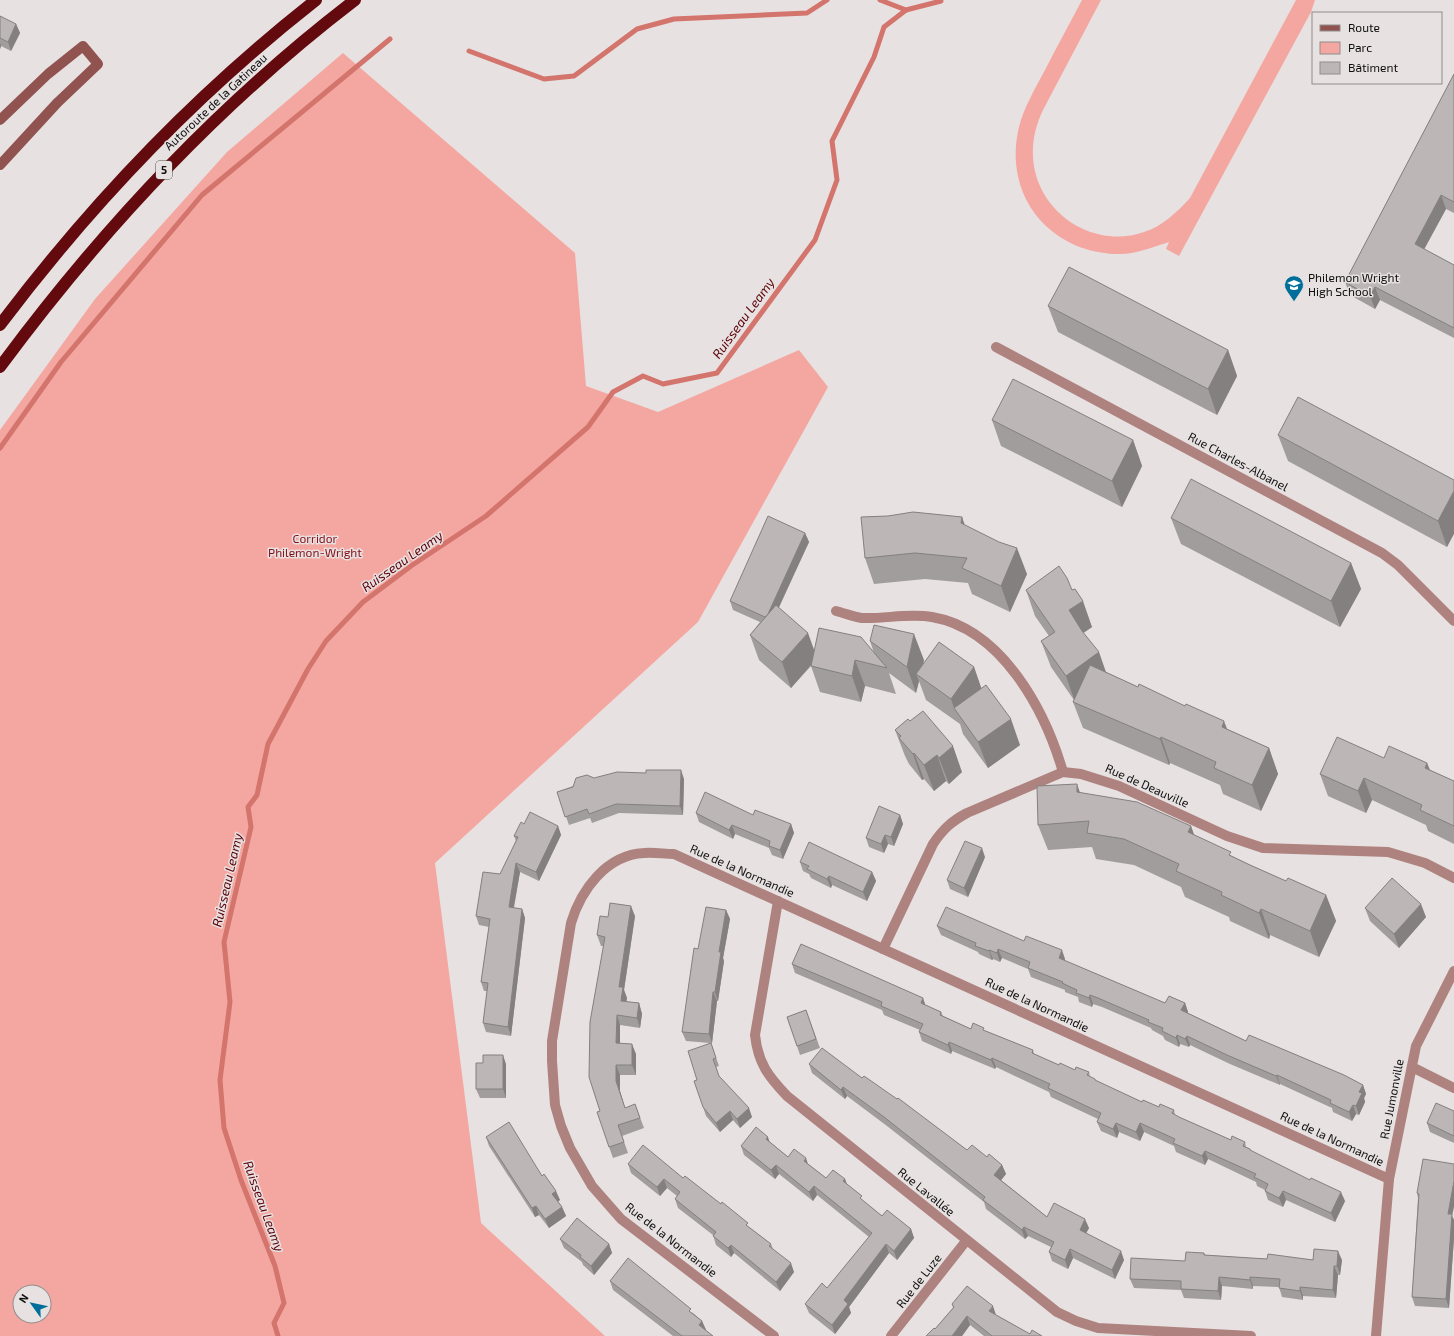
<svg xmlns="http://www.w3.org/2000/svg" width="1454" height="1336" font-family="'Exo 2',sans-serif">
<rect width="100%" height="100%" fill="#e7e1e1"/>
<g fill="#f4a7a0" fill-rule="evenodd">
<path d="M1082,0H1101L1043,110C1036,125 1032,140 1033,157C1036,212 1093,250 1144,232C1163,226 1177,212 1190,198L1296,0H1315L1311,12L1179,256L1166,249L1169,242C1153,247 1139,253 1122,254C1052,255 1002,197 1019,127C1024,107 1035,89 1045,70C1057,46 1070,23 1082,0Z"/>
<path d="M343,53L575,253L586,386L658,412L799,350L828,387L698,622L435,863L481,1223L605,1336H0V430L95,299L227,152ZM20,1292H44V1316H20Z"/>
</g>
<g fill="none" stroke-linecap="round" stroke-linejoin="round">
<g stroke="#d3746d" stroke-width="5">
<path d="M880,0L906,10"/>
<path d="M469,51L544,79L574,76L637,29L674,19L807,13L827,0"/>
<path d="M0,448L61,362L202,195L390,39"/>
<path d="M278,1336L274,1323L284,1303L275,1266L241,1180L224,1128L220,1080L230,1002L224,942L251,827L248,807L257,795L268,744L308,669L326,641L363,602L411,566L486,516L588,427L613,392L643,376L663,384L717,373L815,240L837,180L832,141L874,57L884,27L906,10L941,1"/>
</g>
<g stroke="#ae827e" stroke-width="10">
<path d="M996,347L1382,553L1398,565L1454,621"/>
<path d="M836,611C844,613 854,617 862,618C885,619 909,613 932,617C1002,629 1045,710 1063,772"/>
<path d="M778,901L755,1035C758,1063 768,1076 787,1096L1057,1312L1076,1321L1098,1328L1251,1336"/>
<path d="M883,949L933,844C943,829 952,821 967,813L1063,772L1081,774L1119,786L1227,836L1263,848L1388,852L1425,863L1454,878"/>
<path d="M1412,1067L1454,1088"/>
<path d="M774,1336L621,1219L592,1186L570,1148L561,1126L555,1105L552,1061V1041L571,923C581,890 606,855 644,853C654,852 664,854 674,854L1389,1179"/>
<path d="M891,1336L966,1241"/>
<path d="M1376,1336L1389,1179L1416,1046L1454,971"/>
</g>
<path stroke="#90534f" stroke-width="10" d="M0,120L48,74L83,46L98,64L58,102L0,165"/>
<g stroke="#630a0f" stroke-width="12">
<path d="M0,325C91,204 196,94 316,0"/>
<path d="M0,367C102,229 219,104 355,0"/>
</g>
</g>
<g fill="#a29d9d">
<path d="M0,16L16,24L20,33L11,51L1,46L0,49Z"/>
<path d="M1454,74V213L1446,209L1424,249L1454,265V338L1380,300L1375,309L1350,295L1345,282Z"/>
<path d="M1048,306L1228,350L1237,376L1217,415L1058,332Z"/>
<path d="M992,420L1133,440L1142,466L1122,507L1001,446Z"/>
<path d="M1278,435L1454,480L1447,547L1288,461Z"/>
<path d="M962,517L964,525L1027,574L1010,612L972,594L968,583L925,579L874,584L865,558Z"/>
<path d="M1171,518L1351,563L1361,589L1340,627L1181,544Z"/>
<path d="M805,533L809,542L778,607L814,651L874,653L870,641L924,660L923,666L974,667L981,688L1020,745L988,768L963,734L960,724L926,700L919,681L916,693L889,673L896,694L865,686L861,702L820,692L811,666L791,688L759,660L750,635L760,622L733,610L730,601Z"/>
<path d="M1026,590H1072L1092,627L1083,633L1106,672L1227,729L1269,748L1278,774L1261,811L1223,794L1220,785L1170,763L1169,765L1083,728L1073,702L1074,700L1051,667L1041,641L1049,636L1035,616Z"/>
<path d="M908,719L962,772L949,784L946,781L934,791L924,779L922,780L909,764L905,756L895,730Z"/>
<path d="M1384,758L1427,763L1430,770L1454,781V844L1428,831L1426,825L1372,800L1366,813L1328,796L1320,774Z"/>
<path d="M594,778L684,779L683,815L619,813L592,823L590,818L569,825L557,792Z"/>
<path d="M1080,793L1191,826L1194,835L1232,856L1250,865L1286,881L1326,895L1336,921L1319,957L1270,935L1269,939L1230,921L1229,917L1185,897L1181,887L1134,865L1096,859L1092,847L1048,850L1038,825Z"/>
<path d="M696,813L753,815L791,824L794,833L783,859L772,855L769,848L735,834L733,839L699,822Z"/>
<path d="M900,815L903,824L894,846L888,844L884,853L869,847L866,838Z"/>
<path d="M524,824L558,826L561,835L539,881L520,872L514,908L522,909L525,918L511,1036L486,1032L483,1023L487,991H484L481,982L489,927L479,925L476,916L500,874L516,841L514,836Z"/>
<path d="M985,857L968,897L950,889L947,880Z"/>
<path d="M800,862L872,872L876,881L867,901L832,885L831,888L811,878L809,874L803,871Z"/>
<path d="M1365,908L1426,917L1399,948L1370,921Z"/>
<path d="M726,910L730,919L723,958L724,961L718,1001H717L712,1043H711L719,1066L716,1067L719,1076L752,1117L740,1128L733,1120L720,1132L706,1116L703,1107L697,1080L710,1043L686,1041L682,1032L698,949Z"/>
<path d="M635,916L624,990L627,998L626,1002L639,1003L642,1014L640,1028L620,1025V1043L636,1054V1075H620V1091L625,1108L635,1104L644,1128L622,1136L628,1153L613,1158L609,1147L603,946H601L597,935L608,917Z"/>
<path d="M937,926L1065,959V961L1158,1000L1165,1003H1185L1188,1012V1013L1246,1041L1363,1085L1366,1094L1364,1098L1365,1102L1359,1115L1356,1114L1352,1121L1333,1112L1332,1108L1280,1084V1085L1230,1064L1190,1045L1189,1047L1180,1044L1179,1047L1165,1040L1163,1036L1152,1030L1151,1028L1102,1007L1093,1004L1092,1007L1079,1002L1078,997L1065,992V990L1031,977L1028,969L1002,958L1000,962L993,959L992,960L979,954L978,952L941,935Z"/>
<path d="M792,964L923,998L925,1005L941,1012L943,1016L971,1029L986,1031L1033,1050L1034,1054L1059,1065L1075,1070L1089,1072L1090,1077L1096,1081L1142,1102L1159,1107L1174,1110L1175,1115L1179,1117L1231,1140L1245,1142L1246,1147L1250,1149L1251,1151L1345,1201L1335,1222L1286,1200L1283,1207L1268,1200L1265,1191V1190L1257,1186L1256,1182L1208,1159L1205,1165L1176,1152L1174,1146L1144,1132L1140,1141L1119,1132L1117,1138L1101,1131L1097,1122L1098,1119L1051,1097L1049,1092L996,1067L995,1069L952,1051L951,1054L922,1041L919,1032L920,1030L884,1015L882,1010L795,973Z"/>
<path d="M806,1010L820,1048L800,1055L787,1017Z"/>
<path d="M483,1063L506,1064V1098H480L476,1089Z"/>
<path d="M809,1064L862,1078L967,1150L987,1157L1002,1165L1006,1174L1001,1180L1047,1217L1089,1228L1086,1233L1124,1260L1115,1279L1073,1258L1068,1269L1052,1261L1049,1252L1051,1247L1028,1236L1025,1239L986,1209L984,1202L887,1126L847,1096L845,1099L812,1073Z"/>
<path d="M1454,1111V1143L1430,1132L1427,1123Z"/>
<path d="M486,1137L542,1176L560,1200L558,1201L562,1207L566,1216L549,1228L539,1215L535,1217L489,1146Z"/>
<path d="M770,1142L788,1157L808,1164L826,1178L845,1179L847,1184L863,1201L882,1216L911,1229L914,1238L897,1260L889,1253L849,1307L851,1313L835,1334L809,1313L805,1304L827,1288L869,1237L817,1195L813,1201L779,1174L775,1179L744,1155L741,1146Z"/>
<path d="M628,1164L683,1178L749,1227L771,1244L773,1249L794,1272L780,1291L734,1253L731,1257L716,1245L713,1235L678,1208L675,1199L677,1196L667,1188L660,1196L631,1173Z"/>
<path d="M1454,1164L1452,1216L1454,1220V1238L1449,1308L1415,1306L1412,1297L1418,1198L1417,1193Z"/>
<path d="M560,1239L609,1244L612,1253L594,1275L583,1265L582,1262L564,1248Z"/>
<path d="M1204,1253L1205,1255L1267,1259L1342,1260L1340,1275H1338L1336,1298L1303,1296V1300L1282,1297L1279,1287L1253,1286V1289L1222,1286L1221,1300L1184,1298L1181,1290L1134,1288L1130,1279L1185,1261Z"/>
<path d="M610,1281L693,1313L702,1321L706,1330H705L713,1336H673L613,1290Z"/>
<path d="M952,1304L996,1315L1030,1334L1042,1336H984L970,1325L962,1336H926L935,1329L953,1308Z"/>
</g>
<g fill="#84807f">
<path d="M16,24L20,33L11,51L8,42Z"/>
<path d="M0,42L1,46L0,49Z"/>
<path d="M1441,195L1446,209L1420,257L1415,244Z"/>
<path d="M1375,287L1380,300L1375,309L1370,296Z"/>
<path d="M1228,350L1237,376L1217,415L1208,389Z"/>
<path d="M1133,440L1142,466L1122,507L1112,481Z"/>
<path d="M1454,491V534L1447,547L1438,521Z"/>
<path d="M962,517L971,543L961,523Z"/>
<path d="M805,533L809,542L770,627L766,618Z"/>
<path d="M1017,548L1027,574L1010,612L1001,586Z"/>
<path d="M1351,563L1361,589L1340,627L1331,601Z"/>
<path d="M1083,601L1092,627L1079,636L1069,610Z"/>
<path d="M808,633L817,658L791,688L782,662Z"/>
<path d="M914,634L924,660L920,677L916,674L919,681L916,693L907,667Z"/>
<path d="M1099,652L1108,678L1075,702L1066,676Z"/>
<path d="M855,660L865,686L861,702L852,676Z"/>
<path d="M974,667L983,693L954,708L951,699Z"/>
<path d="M1011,719L1020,745L988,768L978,742Z"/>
<path d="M1224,721L1234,747L1222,727Z"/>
<path d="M1161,737L1170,763L1169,765L1160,739Z"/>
<path d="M953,746L962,772L949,784L939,758Z"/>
<path d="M1269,748L1278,774L1261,811L1252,785Z"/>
<path d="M914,753L924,779L922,780L913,754Z"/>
<path d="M937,755L946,781L934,791L924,765Z"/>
<path d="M1427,763L1435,784L1425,768Z"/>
<path d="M681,770L684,779L683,815L680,806Z"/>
<path d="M1364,778L1372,800L1366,813L1358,791Z"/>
<path d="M1077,784L1086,810L1077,792Z"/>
<path d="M900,815L903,824L894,846L891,837Z"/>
<path d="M791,824L794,833L783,859L780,850Z"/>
<path d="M732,825L735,834L733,839L729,830Z"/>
<path d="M558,826L561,835L539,881L536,872Z"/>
<path d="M1191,826L1200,852L1188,832Z"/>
<path d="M885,835L888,844L884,853L881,844Z"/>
<path d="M982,848L985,857L968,897L964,888Z"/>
<path d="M516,863L520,872L512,916L509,907Z"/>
<path d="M872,872L876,881L867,901L863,892Z"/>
<path d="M829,876L832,885L831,888L827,879Z"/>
<path d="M1326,895L1336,921L1319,957L1310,931Z"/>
<path d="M1421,904L1426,917L1399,948L1394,934Z"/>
<path d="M631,906L635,916L624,990L627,998L625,1011L621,1001L619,987Z"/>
<path d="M522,909L525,918L511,1036L508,1027Z"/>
<path d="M1261,909L1270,935L1269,939L1259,913Z"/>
<path d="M726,910L730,919L723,958L724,961L718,1001L715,992L719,952Z"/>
<path d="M998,949L1002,958L1000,962L997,953Z"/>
<path d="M989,950L993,959L992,960L989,951Z"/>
<path d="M1062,950L1065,959L1062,967L1059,958Z"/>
<path d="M713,992L717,1001L712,1043L709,1034Z"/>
<path d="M1090,995L1093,1004L1092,1007L1089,998Z"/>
<path d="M923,998L926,1007L921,1003Z"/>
<path d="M639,1003L642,1014L640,1028L637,1018Z"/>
<path d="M1185,1003L1188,1012L1185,1019L1181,1010Z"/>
<path d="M617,1015L620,1025V1054L616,1043Z"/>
<path d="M1177,1035L1180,1044L1179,1047L1176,1038Z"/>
<path d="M1187,1036L1190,1045L1189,1047L1185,1039Z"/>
<path d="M949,1042L952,1051L951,1054L948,1045Z"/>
<path d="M632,1044L636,1054V1075L632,1065Z"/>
<path d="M503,1055L506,1064V1098L503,1089Z"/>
<path d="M992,1058L996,1067L995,1069L991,1060Z"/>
<path d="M616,1065L620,1075V1091L628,1118L616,1081Z"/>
<path d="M1277,1075L1280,1084V1085L1276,1076Z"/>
<path d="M1363,1085L1366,1094L1364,1098L1365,1102L1359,1115L1356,1106L1359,1092Z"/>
<path d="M843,1087L847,1096L845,1099L841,1090Z"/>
<path d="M1353,1105L1356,1114L1352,1121L1349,1112Z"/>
<path d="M749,1108L752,1117L740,1128L737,1119Z"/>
<path d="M730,1111L733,1120L720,1132L716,1123Z"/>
<path d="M1116,1123L1119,1132L1117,1138L1113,1129Z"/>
<path d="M1140,1123L1144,1132L1140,1141L1136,1132Z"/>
<path d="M768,1137L771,1146L766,1139Z"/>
<path d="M1205,1151L1208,1159L1205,1165L1202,1156Z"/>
<path d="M806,1158L809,1167L804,1161Z"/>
<path d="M776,1165L779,1174L775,1179L771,1170Z"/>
<path d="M1002,1165L1006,1174L998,1184L994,1175Z"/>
<path d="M664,1179L667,1188L660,1196L657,1187Z"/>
<path d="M845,1179L848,1188L843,1181Z"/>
<path d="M1454,1181V1207L1452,1216L1454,1220V1238L1449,1308L1446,1299L1448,1214Z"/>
<path d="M814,1186L817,1195L813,1201L809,1192Z"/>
<path d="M556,1191L560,1200L556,1203L552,1194Z"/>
<path d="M1283,1191L1286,1200L1283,1207L1279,1198Z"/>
<path d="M1341,1192L1345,1201L1335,1222L1331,1213Z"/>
<path d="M536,1206L539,1215L535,1217L532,1208Z"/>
<path d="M562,1207L566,1216L549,1228L545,1219Z"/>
<path d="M1085,1219L1089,1228L1083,1239L1080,1230Z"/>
<path d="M1024,1227L1028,1236L1025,1239L1022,1230Z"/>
<path d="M911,1229L914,1238L897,1260L894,1251Z"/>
<path d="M609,1244L612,1253L594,1275L591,1266Z"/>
<path d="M886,1244L889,1253L849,1307L851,1313L835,1334L832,1325L844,1300Z"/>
<path d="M731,1245L734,1253L731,1257L728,1248Z"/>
<path d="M1070,1249L1073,1258L1068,1269L1065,1260Z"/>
<path d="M1121,1251L1124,1260L1115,1279L1112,1270Z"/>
<path d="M1338,1251L1342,1260L1340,1275L1337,1266Z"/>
<path d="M791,1263L794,1272L780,1291L776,1282Z"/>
<path d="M1334,1266L1338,1275L1336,1298L1333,1290Z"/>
<path d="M1219,1277L1222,1286L1221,1300L1218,1291Z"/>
<path d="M1250,1277L1253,1286V1289L1250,1280Z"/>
<path d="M1300,1287L1303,1296V1300L1300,1291Z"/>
<path d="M993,1306L996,1315L989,1311Z"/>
<path d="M967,1316L970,1325L962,1336H952Z"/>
<path d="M702,1321L706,1330L702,1334L699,1325Z"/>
</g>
<g fill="#bcb7b6" stroke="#84807f">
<path d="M0,16L16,24L8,42L0,38Z"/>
<path d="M1454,74V202L1441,195L1415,244L1454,265V328L1375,287L1370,296L1345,282Z"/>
<path d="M1069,267L1228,350L1208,389L1048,306Z"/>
<path d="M1013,379L1133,440L1112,481L992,420Z"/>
<path d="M1298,397L1454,480V491L1438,521L1278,435Z"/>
<path d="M1191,479L1351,563L1331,601L1171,518Z"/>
<path d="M913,512L962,517L961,523L999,542L1017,548L1001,586L962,568L967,558L915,553L865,558L861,517L888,516Z"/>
<path d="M768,516L805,533L768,614L765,617L730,601Z"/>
<path d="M1059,566L1067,578L1072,590L1075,589L1083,601L1069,610L1082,631L1099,652L1066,676L1041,641L1055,632L1026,590Z"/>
<path d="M776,605L808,633L782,662L750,635Z"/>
<path d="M874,625L914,634L907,667L870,641Z"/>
<path d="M819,628L861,637L887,668L855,660L852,676L811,666Z"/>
<path d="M939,642L974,667L951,699L916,674Z"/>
<path d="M1090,665L1138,687L1139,684L1185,706L1186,704L1224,721L1222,727L1269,748L1252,785L1214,768L1216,762L1161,737L1160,739L1073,702Z"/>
<path d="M986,685L1011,719L978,742L954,708Z"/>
<path d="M923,711L953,746L939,758L937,755L924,765L914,753L913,754L899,738L901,736L895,730L908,719L910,721Z"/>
<path d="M1337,737L1384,758L1389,746L1427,763L1425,768L1454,781V826L1420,810L1422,805L1364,778L1358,791L1320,774Z"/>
<path d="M646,770H681L680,806L616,804L589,814L587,809L565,817L557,792L573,787L576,778L587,775L594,778L617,772L646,773Z"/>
<path d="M1077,784V792L1137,802L1191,826L1188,832L1231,852L1229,855L1250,865L1286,881L1288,878L1326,895L1310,931L1261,909L1259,913L1221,895L1222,892L1176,871L1179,864L1124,839L1087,833L1089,821L1038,825L1037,786Z"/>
<path d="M705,792L753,815L755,810L791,824L780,850L769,846L770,841L732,825L729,830L696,813Z"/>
<path d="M879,806L900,815L891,837L885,835L881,844L866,838Z"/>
<path d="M530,812L558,826L536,872L516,863L509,907L522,909L508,1027L483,1023L488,983L481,982L490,919L476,916L483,872L500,874L518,837L514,836L521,822L524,824Z"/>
<path d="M965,841L982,848L964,888L947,880Z"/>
<path d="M809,842L872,872L863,892L829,876L827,879L807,869L809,866L800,862Z"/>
<path d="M1392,878L1421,904L1394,934L1365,908Z"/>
<path d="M610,903L631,906L619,987H623L621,1001L639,1003L637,1018L617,1015L616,1043L632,1044V1065H616V1081L625,1108L635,1104L640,1118L618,1125L624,1142L609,1147L597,1112L600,1111L589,1077L590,1022L605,937L597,935L600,916L608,917Z"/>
<path d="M706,907L726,910L719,952H721L715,992H713L709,1034L682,1032L694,948L698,949Z"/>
<path d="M946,907L1024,941L1026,936L1062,950L1059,958L1158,1000L1165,1003L1169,996L1185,1003L1181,1010L1246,1041L1249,1035L1344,1075L1363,1085L1359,1092L1362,1093L1356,1106L1353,1105L1349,1112L1330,1103L1331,1100L1277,1075L1276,1076L1227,1055L1187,1036L1185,1039L1177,1035L1176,1038L1162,1031L1163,1028L1148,1022L1149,1020L1098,998L1090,995L1089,998L1076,993L1077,990L1062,983L1063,982L1028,968L1030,962L998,949L997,953L989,950V951L975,946L976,943L937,926Z"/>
<path d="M801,944L923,998L921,1003L941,1012L940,1015L971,1029L973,1023L984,1028L983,1030L1033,1050L1032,1053L1059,1065L1060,1063L1075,1070L1076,1067L1089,1072L1087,1075L1095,1079V1080L1142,1102L1143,1100L1159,1107L1160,1104L1174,1110L1172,1113L1179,1117L1231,1140L1232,1136L1245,1142L1243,1146L1250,1149V1150L1310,1180L1311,1178L1341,1192L1331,1213L1283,1191L1279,1198L1265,1191L1268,1184L1254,1177L1256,1174L1205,1151L1202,1156L1173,1143L1175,1139L1140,1123L1136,1132L1116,1123L1113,1129L1097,1122L1101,1113L1048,1088L1050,1084L992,1058L991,1060L949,1042L948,1045L919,1032L923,1024L881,1006L882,1002L792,964Z"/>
<path d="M806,1010L816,1039L797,1046L787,1017Z"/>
<path d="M711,1043L716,1058L713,1059L719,1076L749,1108L737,1119L730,1111L716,1123L703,1107L694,1081L697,1080L688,1051Z"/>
<path d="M822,1048L862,1078L864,1076L897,1099L898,1098L967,1150L972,1145L987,1157L989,1154L1002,1165L994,1175L1047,1217L1054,1203L1085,1219L1080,1230L1121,1251L1112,1270L1070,1249L1065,1260L1049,1252L1054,1242L1024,1227L1022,1230L983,1200L985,1197L884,1117L843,1087L841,1090L809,1064Z"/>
<path d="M483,1055H503V1089H476V1063H483Z"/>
<path d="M1436,1103L1454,1111V1136L1427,1123Z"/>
<path d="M509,1122L542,1176L544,1174L556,1191L552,1194L562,1207L545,1219L536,1206L532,1208L486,1137Z"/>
<path d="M756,1127L768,1137L766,1139L788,1157L794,1149L806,1158L804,1161L826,1178L833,1170L845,1179L843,1181L862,1196L860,1198L882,1216L887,1210L911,1229L894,1251L886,1244L844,1300L848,1304L832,1325L805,1304L822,1283L827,1288L872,1233L814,1186L809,1192L776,1165L771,1170L741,1146Z"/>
<path d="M643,1145L683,1178L685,1176L721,1204L722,1202L748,1223L746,1225L771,1244L769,1246L791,1263L776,1282L731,1245L728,1248L713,1236L716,1232L675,1199L680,1192L664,1179L657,1187L628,1164Z"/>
<path d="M1423,1159L1454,1164V1181L1448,1214H1452L1446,1299L1412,1297L1419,1194L1417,1193Z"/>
<path d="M577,1218L609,1244L591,1266L580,1257L581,1255L560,1239Z"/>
<path d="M1314,1249L1338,1251L1337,1266H1334L1333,1290L1300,1287V1291L1279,1288L1280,1279L1250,1277V1280L1219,1277L1218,1291L1181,1289V1281L1130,1279L1131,1258L1185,1261L1186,1252L1204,1253V1255L1267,1259L1268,1254L1313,1260Z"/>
<path d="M628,1258L691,1309L689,1311L702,1321L699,1325L713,1336H682L610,1281Z"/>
<path d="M967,1286L993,1306L989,1311L1030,1334L1032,1330L1042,1336H992L967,1316L952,1336H926L934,1328L935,1329L954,1307L952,1304Z"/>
</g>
<defs>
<symbol id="school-pin" viewBox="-11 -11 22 30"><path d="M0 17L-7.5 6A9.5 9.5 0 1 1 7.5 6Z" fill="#006e9a" stroke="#e7e1e1"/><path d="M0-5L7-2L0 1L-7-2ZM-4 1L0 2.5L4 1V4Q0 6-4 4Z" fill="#fff"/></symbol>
</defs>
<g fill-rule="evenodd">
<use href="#school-pin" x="1283" y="274" width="22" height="30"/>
</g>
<g text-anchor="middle" stroke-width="3" stroke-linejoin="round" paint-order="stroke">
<rect fill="#e7e1e1" stroke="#504d4d" stroke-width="1" x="156" y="161" width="16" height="18" rx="3"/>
<g font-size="11" font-weight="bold" fill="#0f0e0e">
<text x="164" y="174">5</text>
</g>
<g font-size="12" fill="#0f0e0e" stroke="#e7e1e1">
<text transform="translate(216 102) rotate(-43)" y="4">Autoroute de la Gatineau</text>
<text transform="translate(1238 462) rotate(28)" y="4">Rue Charles-Albanel</text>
<text transform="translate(1147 786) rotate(24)" y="4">Rue de Deauville</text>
<text transform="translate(742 871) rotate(24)" y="4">Rue de la Normandie</text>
<text transform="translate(1037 1005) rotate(25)" y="4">Rue de la Normandie</text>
<text transform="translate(1392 1099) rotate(-79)" y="4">Rue Jumonville</text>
<text transform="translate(1332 1139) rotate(25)" y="4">Rue de la Normandie</text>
<text transform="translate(926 1192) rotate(39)" y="4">Rue Lavallée</text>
<text transform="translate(671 1240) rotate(38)" y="4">Rue de la Normandie</text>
<text transform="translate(919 1281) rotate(-52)" y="4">Rue de Luze</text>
</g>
<g font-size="12" fill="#0f0e0e" stroke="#e7e1e1" text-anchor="start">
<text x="1308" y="282">Philemon Wright<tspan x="1308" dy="14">High School</tspan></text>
</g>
<g font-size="12" fill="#850e17" stroke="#e7e1e1">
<text x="315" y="543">Corridor<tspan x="315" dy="14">Philemon-Wright</tspan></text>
</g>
<g font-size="13" font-style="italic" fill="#5b0008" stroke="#e7e1e1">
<text transform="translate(743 318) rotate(-54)" y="5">Ruisseau Leamy</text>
<text transform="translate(402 561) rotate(-35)" y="5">Ruisseau Leamy</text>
<text transform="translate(227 880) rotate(-77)" y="5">Ruisseau Leamy</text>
<text transform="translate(264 1206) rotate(70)" y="5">Ruisseau Leamy</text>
</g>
</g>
<rect x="1312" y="12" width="130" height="72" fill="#e7e1e1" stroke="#918d8d"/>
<rect x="1320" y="25" width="20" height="6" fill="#90534f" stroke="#918d8d"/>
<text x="1348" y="32" font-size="12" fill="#0f0e0e">Route</text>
<rect x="1320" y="42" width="20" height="12" fill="#f4a7a0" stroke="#918d8d"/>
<text x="1348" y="52" font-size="12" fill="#0f0e0e">Parc</text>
<rect x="1320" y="62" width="20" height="12" fill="#bcb7b6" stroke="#918d8d"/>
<text x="1348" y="72" font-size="12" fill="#0f0e0e">Bâtiment</text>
<g transform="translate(32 1304) rotate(303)"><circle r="19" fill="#e7e1e1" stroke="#918d8d"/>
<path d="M0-3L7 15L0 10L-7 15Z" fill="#006e9a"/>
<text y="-6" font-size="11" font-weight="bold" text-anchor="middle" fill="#0f0e0e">N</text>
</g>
</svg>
